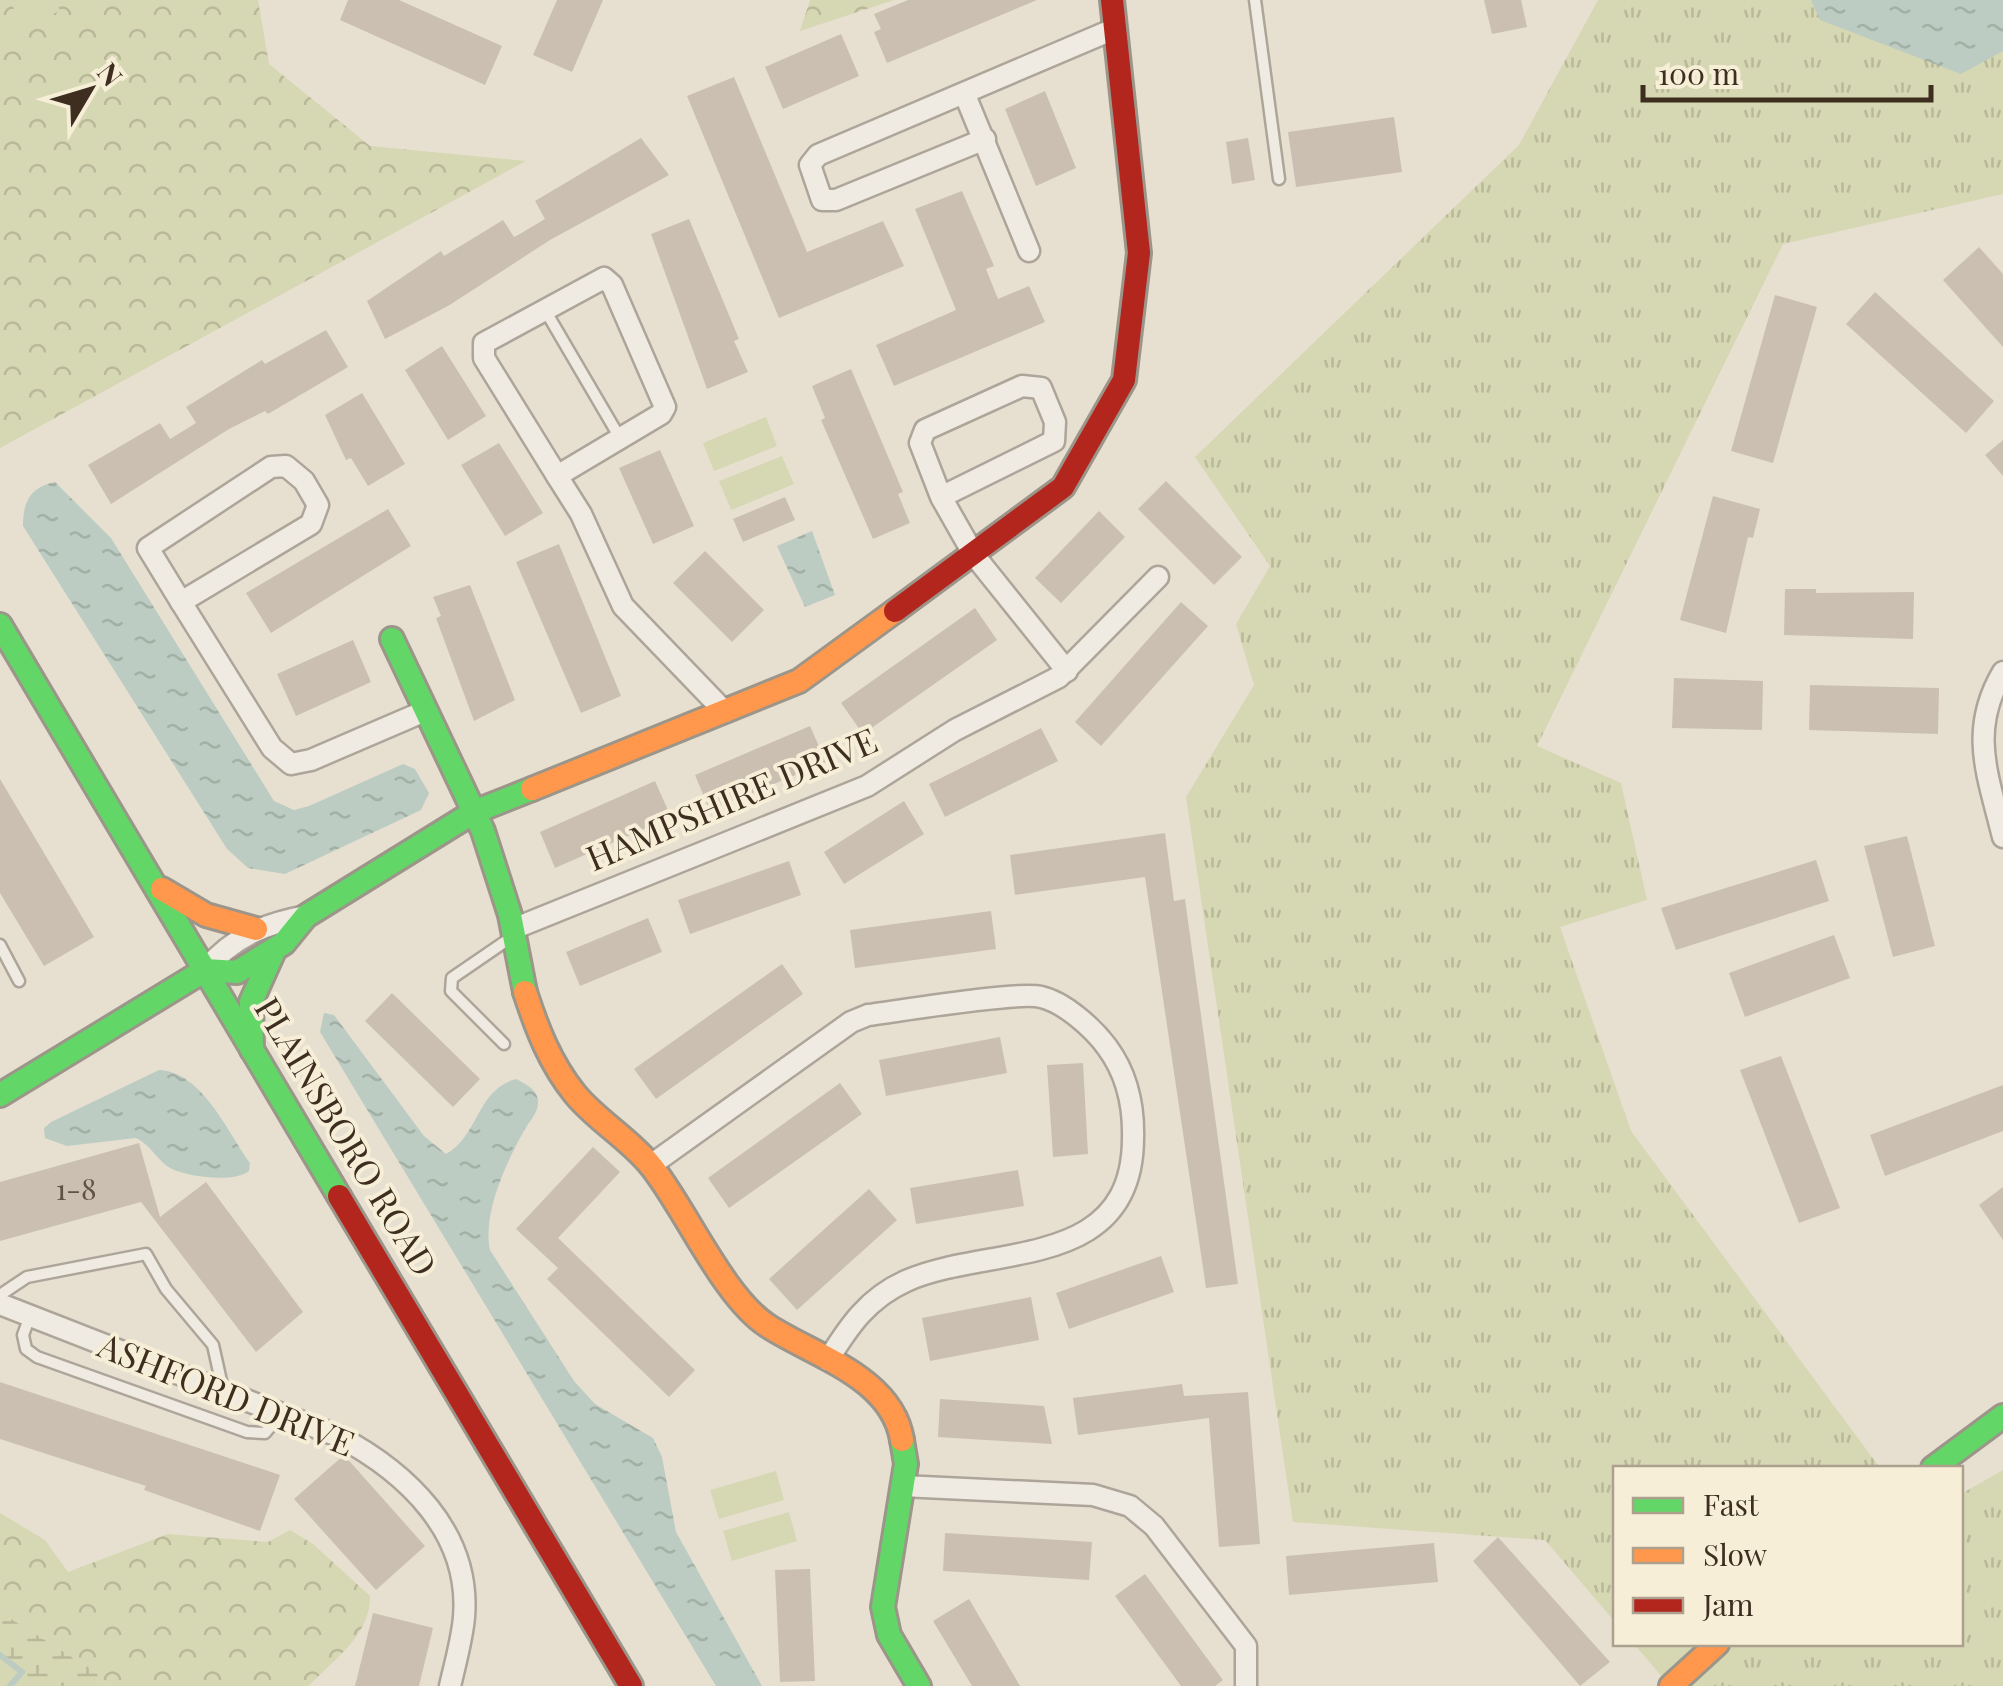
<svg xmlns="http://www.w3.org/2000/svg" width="2003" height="1686" font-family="'Playfair Display',serif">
<defs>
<pattern id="grass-tufts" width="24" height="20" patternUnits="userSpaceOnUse" patternTransform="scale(2.5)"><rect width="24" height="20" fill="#d6d7b3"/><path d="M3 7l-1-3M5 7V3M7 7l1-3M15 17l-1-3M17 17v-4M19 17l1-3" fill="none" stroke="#b9b99a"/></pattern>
<pattern id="forest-crowns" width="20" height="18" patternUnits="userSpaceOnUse" patternTransform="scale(2.5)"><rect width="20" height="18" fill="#d6d7b3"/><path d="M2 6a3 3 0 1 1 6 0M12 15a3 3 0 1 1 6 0" fill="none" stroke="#b9b99a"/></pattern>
<pattern id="wetland-marsh" width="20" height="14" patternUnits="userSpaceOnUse" patternTransform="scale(2.5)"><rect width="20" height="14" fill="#d6d7b3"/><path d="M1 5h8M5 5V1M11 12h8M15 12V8" fill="none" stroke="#b9b99a"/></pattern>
<pattern id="water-ripples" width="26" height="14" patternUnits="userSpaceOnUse" patternTransform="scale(2.5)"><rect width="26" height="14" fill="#bcccc2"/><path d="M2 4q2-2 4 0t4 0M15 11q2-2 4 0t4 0" fill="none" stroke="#a2b0a6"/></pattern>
</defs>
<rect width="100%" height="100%" fill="#e7e0d1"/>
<g fill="url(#grass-tufts)">
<path d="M1598,0H2003V194L1783,244L1537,746L1621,783L1647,900L1560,927L1631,1131L1880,1468H1616L1615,1622L1545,1540L1293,1522L1186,797L1254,685L1236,624L1270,566L1195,457L1519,145Z"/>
<path d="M2003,1470V1686H1670L1634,1644H1960L1961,1494Z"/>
</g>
<g fill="url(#forest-crowns)">
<path d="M0,0H258L269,64L370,146L526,161L0,448Z"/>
<path d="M810,0H894L800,31Z"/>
<path d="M0,1513L45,1540L68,1572L168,1534L268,1542L290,1530L313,1544L370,1596C371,1635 334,1659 309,1686H105L102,1676L0,1612Z"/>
</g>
<path fill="url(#wetland-marsh)" d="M0,1612L102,1676L105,1686H0Z"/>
<g fill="#d6d7b3">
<path d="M9,0H54L60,10L26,30Z"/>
<path d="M766,417L777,446L714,471L703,443Z"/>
<path d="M782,456L794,484L731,510L719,481Z"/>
<path d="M776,1471L784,1500L719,1519L710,1490Z"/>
<path d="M789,1512L797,1541L732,1561L723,1531Z"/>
</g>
<g fill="url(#water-ripples)">
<path d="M1811,0H2003V51L1961,74L1820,20Z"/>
<path d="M55,482L111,538L274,801L294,810L309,806L403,764L415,769L429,793L421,810L285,874L248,868L227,849L23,526C23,502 30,487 55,482Z"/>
<path d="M812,531L835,595L805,607L777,546Z"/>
<path d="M324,1013L334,1015L424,1136L446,1154C479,1136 476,1090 516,1079C525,1084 536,1088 538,1100C539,1112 531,1119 525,1129C507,1161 482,1213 490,1250L574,1381L595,1404L653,1438L662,1457L676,1532L762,1686H716L337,1060L320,1032Z"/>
<path d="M159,1070C202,1072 227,1131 250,1163L249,1171C234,1183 189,1177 172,1169C158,1162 151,1145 136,1138L67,1146L45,1138L44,1128L51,1122Z"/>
</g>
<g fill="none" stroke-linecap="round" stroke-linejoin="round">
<path stroke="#bcccc2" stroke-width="6" d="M0,1655L22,1672L10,1686"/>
</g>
<g fill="#cbbfb2">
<path d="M348,0H399L502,46L485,85L340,20Z"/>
<path d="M557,0H603L572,72L533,55Z"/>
<path d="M908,0H1037L887,63L874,32L881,29L874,14Z"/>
<path d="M1484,0H1521L1527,27L1492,34Z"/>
<path d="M841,34L859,76L783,109L765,67Z"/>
<path d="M734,77L807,252L883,221L904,266L779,318L687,96Z"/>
<path d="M1045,91L1076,168L1036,186L1005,109Z"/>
<path d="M1394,117L1402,172L1296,187L1288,132Z"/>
<path d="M641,138L669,175L550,240L448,306L385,339L367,301L441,251L444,256L503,220L514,237L518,235L545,219L535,201Z"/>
<path d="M1248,138L1255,180L1232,184L1226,142Z"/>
<path d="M962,191L994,266L986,269L998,299L1029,286L1045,322L894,386L876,345L956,310L915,209Z"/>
<path d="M689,219L739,339L734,341L748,372L707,389L651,234Z"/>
<path d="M1979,247L2003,274V347L1943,280Z"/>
<path d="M1875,292L1994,401L1966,433L1846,324Z"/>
<path d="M1775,295L1817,307L1773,463L1731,451Z"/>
<path d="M326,330L348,367L268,414L265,411L229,429L111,504L88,465L160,423L170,439L196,423L186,407L262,360L265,364Z"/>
<path d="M442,346L486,416L448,440L405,370Z"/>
<path d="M851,369L903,492L898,494L910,523L873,539L821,420L825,418L812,386Z"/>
<path d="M362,393L405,464L368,486L351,458L346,460L325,415Z"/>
<path d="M2003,440V476L1985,455Z"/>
<path d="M499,443L543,513L505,536L461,465Z"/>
<path d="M660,450L694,526L653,544L619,468Z"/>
<path d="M1166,481L1242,557L1214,585L1138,509Z"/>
<path d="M1713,496L1760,509L1753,538L1748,537L1726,633L1680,620Z"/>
<path d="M785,497L795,520L743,542L733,519Z"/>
<path d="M388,509L411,546L271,633L246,593Z"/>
<path d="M1099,511L1125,537L1061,603L1035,578Z"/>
<path d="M559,544L621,696L581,713L516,562Z"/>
<path d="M705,551L764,610L732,642L673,583Z"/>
<path d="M470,585L515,700L474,721L436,618L441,616L433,597Z"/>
<path d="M1785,589H1816V593L1914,592L1913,639L1784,635Z"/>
<path d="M1181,602L1208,626L1101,746L1075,722Z"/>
<path d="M975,608L997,640L863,734L841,703Z"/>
<path d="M353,640L371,682L296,716L277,674Z"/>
<path d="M1674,678L1763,681L1762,730L1672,728Z"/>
<path d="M1810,685L1939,688L1938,734L1809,730Z"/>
<path d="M810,726L826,762L710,811L695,775Z"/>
<path d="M1041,728L1058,761L945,817L929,784Z"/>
<path d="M0,779L94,937L44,966L0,893Z"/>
<path d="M655,781L671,817L555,868L540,832Z"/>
<path d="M904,801L924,834L844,884L824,852Z"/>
<path d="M1165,833L1174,901L1185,899L1238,1284L1206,1288L1145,877L1015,895L1010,855Z"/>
<path d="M1907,836L1935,946L1893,957L1864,846Z"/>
<path d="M1816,860L1829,901L1676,950L1661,908Z"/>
<path d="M789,861L801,895L690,934L678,900Z"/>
<path d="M991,911L996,949L855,968L850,930Z"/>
<path d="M648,918L662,952L580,986L566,952Z"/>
<path d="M1834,935L1850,978L1745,1017L1729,973Z"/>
<path d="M782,964L803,994L656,1099L634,1069Z"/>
<path d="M392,993L480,1079L453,1107L365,1021Z"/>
<path d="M1000,1037L1007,1073L886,1096L879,1060Z"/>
<path d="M1781,1056L1840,1208L1799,1223L1740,1070Z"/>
<path d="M1083,1063L1088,1154L1053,1157L1047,1065Z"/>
<path d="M840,1083L862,1114L729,1208L708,1178Z"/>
<path d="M2003,1085V1131L1885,1176L1870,1135Z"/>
<path d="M139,1143L160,1217L206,1182L303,1312L256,1352L141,1202L0,1241V1182Z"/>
<path d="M593,1147L620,1172L558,1238L695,1370L669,1397L547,1279L558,1268L516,1229Z"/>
<path d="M1018,1170L1024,1206L916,1224L910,1188Z"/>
<path d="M2003,1187V1240L1979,1205Z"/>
<path d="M869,1189L897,1220L797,1310L769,1279Z"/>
<path d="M1161,1256L1174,1292L1069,1329L1056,1293Z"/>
<path d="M1031,1297L1039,1340L930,1361L922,1318Z"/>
<path d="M0,1382L280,1475L260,1531L144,1490L146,1486L0,1439Z"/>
<path d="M1182,1384L1184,1396L1248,1392L1260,1544L1219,1547L1209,1418L1078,1435L1073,1398Z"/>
<path d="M940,1399L1044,1406L1052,1444L938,1437Z"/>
<path d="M344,1455L425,1546L376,1590L294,1499Z"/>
<path d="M945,1533L1092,1542L1089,1580L943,1571Z"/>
<path d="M1498,1537L1610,1662L1580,1686L1473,1561Z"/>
<path d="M1434,1543L1438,1582L1289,1595L1286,1556Z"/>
<path d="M810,1569L815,1681L780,1682L775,1570Z"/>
<path d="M1145,1574L1223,1680L1215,1686H1181L1115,1596Z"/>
<path d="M969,1599L1020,1686H972L933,1621Z"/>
<path d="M373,1613L433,1628L419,1686H355Z"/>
</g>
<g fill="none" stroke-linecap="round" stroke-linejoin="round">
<defs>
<g id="lane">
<path d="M1255,0L1279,179"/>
<path d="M545,310L620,438"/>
<path d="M0,945L19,981"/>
<path d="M504,1044L451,991L452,978L509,939"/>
<path d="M0,1295L27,1277L146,1254L166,1289L213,1345L223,1390"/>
<path d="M30,1316L23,1335L26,1349L37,1357L247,1432L265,1433L281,1414"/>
</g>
<g id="street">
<path d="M965,95L1029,251"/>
<path d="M985,139L836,200H822L810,165L818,155L1114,29"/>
<path d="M604,278L612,285L665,407L661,414L557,476L484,358V343Z"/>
<path d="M286,466L304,481L318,505L311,524L181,602L148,548L271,467Z"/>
<path d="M557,476L581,514L623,606L725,712"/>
<path d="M941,497L1054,441L1055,422L1041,388L1022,386L925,430L920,443L941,497L974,555L1067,671"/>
<path d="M181,602L272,748L291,764L311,760L425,711"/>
<path d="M2003,672C1968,731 1988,775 2003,837"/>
<path d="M513,929L867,786L955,730L1059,677L1158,577"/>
<path d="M205,970C233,937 264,924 306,916"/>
<path d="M651,1165L851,1022L868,1015C899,1011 1019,991 1041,997C1064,1002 1093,1028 1107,1047C1127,1074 1134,1106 1133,1139C1132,1273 989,1244 906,1281C868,1298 849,1326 828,1360"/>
<path d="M0,1304L338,1436C406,1472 471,1532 464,1617C462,1640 455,1664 450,1686"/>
<path d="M902,1486L1093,1495L1130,1506L1154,1526L1246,1646V1686"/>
</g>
<g id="fast">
<path d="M0,625L339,1196"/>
<path d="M392,639L483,831L510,915L525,992"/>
<path d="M252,1050L251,1002L273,953"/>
<path d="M0,1095L205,970L237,972L284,943L306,916L474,812L532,789"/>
<path d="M902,1440L906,1464L883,1607L889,1635L919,1686"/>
<path d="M1933,1468L2003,1416"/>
</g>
<g id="slow">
<path d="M532,789L799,681L895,611"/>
<path d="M162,889L206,915L256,929"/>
<path d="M525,992C537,1029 550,1063 575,1094C597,1121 630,1139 652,1167C686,1210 724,1298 768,1326C814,1356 892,1377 902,1440"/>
<path d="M1671,1686L1717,1644"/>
</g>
<g id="jam">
<path d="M895,611L1063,487L1124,380L1139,253L1112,0"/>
<path d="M339,1196L631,1686"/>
</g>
</defs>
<use href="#lane" stroke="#ada599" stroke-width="15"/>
<use href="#street" stroke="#ada599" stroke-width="25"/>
<use href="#fast" stroke="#9c958a" stroke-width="28"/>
<use href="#slow" stroke="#9c958a" stroke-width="28"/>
<use href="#jam" stroke="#9c958a" stroke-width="28"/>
<use href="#lane" stroke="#efebe3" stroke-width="10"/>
<use href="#street" stroke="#efebe3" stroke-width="20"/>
<use href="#fast" stroke="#63d668" stroke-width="22"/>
<use href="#slow" stroke="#ff974d" stroke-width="22"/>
<use href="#jam" stroke="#b3261e" stroke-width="22"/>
</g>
<g text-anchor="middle" stroke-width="8" stroke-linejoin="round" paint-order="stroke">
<g font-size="30" fill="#605244">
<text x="76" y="1200">1-8</text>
</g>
<g font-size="35" fill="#3d2e20" stroke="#f7eed8">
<text transform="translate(732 800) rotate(-23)" y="12">HAMPSHIRE DRIVE</text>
<text transform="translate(345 1137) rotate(59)" y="12">PLAINSBORO ROAD</text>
<text transform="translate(226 1395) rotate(22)" y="12">ASHFORD DRIVE</text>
</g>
</g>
<rect x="1613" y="1466" width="350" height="180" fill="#f7eed8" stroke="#ada18e" stroke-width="2.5"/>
<rect x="1633" y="1498" width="50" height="15" fill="#63d668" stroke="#ada18e" stroke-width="2.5"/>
<text x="1703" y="1516" font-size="30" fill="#3d2e20">Fast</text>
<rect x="1633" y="1548" width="50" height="15" fill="#ff974d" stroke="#ada18e" stroke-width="2.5"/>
<text x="1703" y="1566" font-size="30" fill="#3d2e20">Slow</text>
<rect x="1633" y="1598" width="50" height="15" fill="#b3261e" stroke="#ada18e" stroke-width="2.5"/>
<text x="1703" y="1616" font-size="30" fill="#3d2e20">Jam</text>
<g transform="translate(90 90) rotate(52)" stroke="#f7eed8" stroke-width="8" paint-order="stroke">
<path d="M0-8L18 38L0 25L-18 38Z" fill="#3d2e20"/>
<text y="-15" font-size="28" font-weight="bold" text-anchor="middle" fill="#3d2e20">N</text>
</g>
<path d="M1643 85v15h288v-15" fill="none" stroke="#3d2e20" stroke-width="5"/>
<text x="1658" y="85" font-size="30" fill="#3d2e20" stroke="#f7eed8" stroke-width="8" paint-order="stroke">100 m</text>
</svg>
